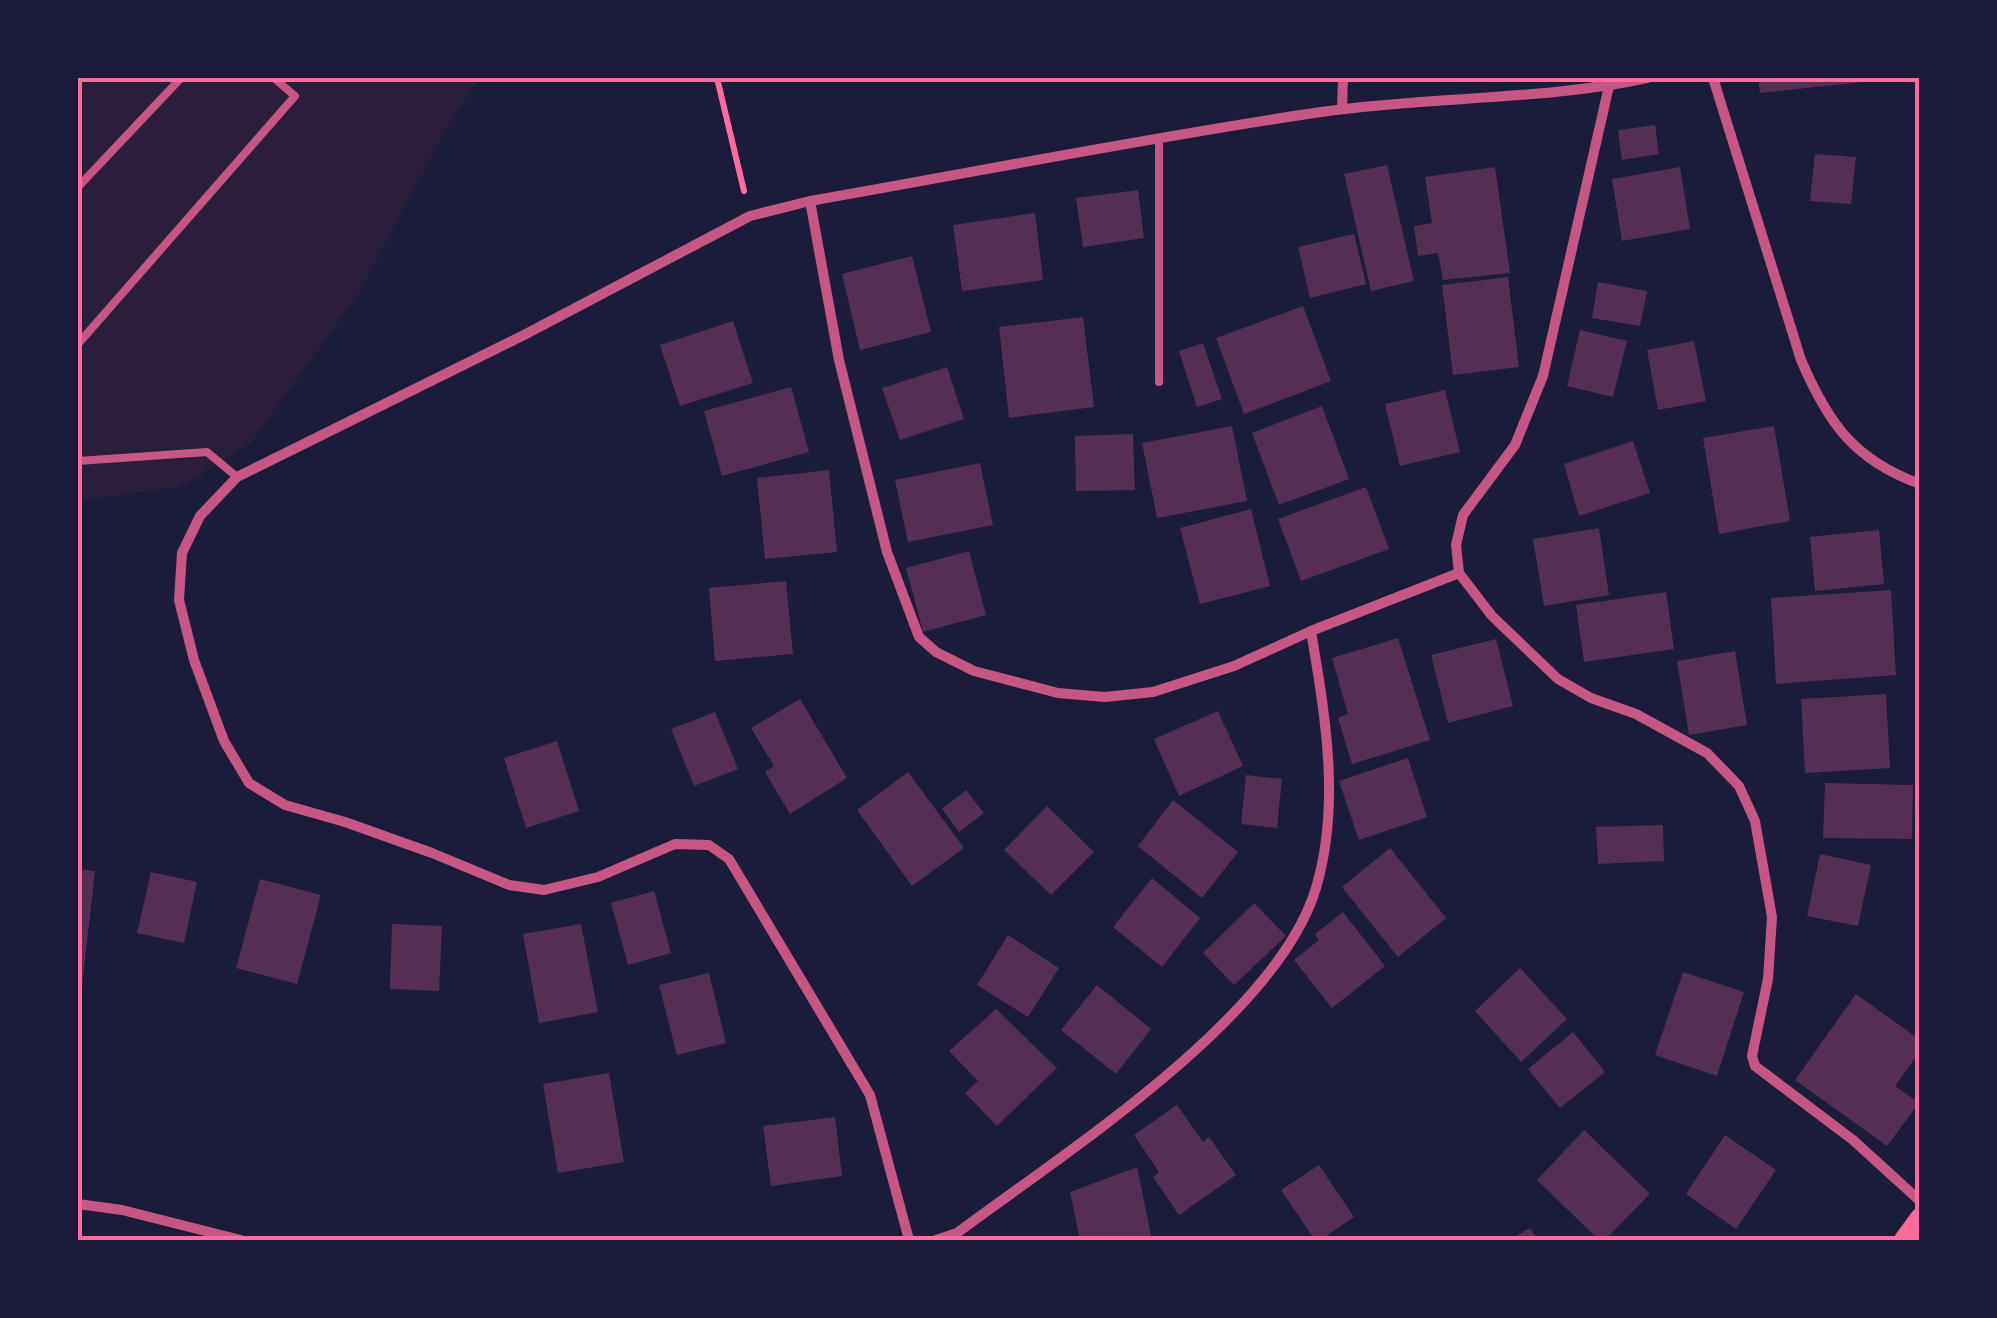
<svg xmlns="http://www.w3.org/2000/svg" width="1997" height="1318" font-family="Mulish,sans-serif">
<rect width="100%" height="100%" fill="#1b1b3a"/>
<path fill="#2a1e3b" d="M78,78H479L449,124L359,293L251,443L180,487L78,501Z"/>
<g fill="#542f53">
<path d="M1758,78H1862L1863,82L1760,93Z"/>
<path d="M1655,125L1659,154L1622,160L1618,130Z"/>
<path d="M1815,154L1856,157L1851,204L1810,201Z"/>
<path d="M1387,165L1414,281L1371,291L1344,174Z"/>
<path d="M1495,167L1510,273L1443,280L1438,253L1418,256L1414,226L1432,223L1425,177Z"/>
<path d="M1680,167L1690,229L1622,241L1612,179Z"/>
<path d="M1138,190L1144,238L1083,247L1076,198Z"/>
<path d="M1035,213L1043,280L962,291L953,225Z"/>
<path d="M1354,234L1366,284L1310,298L1298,247Z"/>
<path d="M912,256L931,332L860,350L842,274Z"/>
<path d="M1508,277L1519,367L1453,375L1442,285Z"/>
<path d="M1598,282L1647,291L1640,326L1592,318Z"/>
<path d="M1303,306L1331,381L1244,414L1216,338Z"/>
<path d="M1083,317L1094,407L1009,418L999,327Z"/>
<path d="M733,321L753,383L680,406L660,345Z"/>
<path d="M1580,330L1627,341L1613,397L1567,386Z"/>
<path d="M1694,341L1706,401L1658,410L1647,350Z"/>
<path d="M1203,343L1222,399L1197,407L1179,351Z"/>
<path d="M947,367L964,419L900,440L882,388Z"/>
<path d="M791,387L809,452L722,476L704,411Z"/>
<path d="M1445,390L1460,452L1400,466L1385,404Z"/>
<path d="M1322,406L1349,479L1279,505L1252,433Z"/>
<path d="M1232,426L1247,501L1157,518L1142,443Z"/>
<path d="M1774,426L1790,521L1719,534L1703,438Z"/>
<path d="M1133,434L1135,490L1076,491L1075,436Z"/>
<path d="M1633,441L1650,493L1579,516L1564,464Z"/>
<path d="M980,463L993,525L908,542L895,480Z"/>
<path d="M829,470L837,552L765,559L757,478Z"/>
<path d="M1366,487L1389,549L1301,581L1278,519Z"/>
<path d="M1251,509L1270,586L1200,604L1180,528Z"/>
<path d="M1599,528L1609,595L1544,606L1533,539Z"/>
<path d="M1879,530L1884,584L1815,591L1810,537Z"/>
<path d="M969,551L986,615L923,632L906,568Z"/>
<path d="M786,581L793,654L715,661L709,588Z"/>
<path d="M1891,590L1896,675L1776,684L1771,598Z"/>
<path d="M1666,592L1674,649L1584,662L1576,605Z"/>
<path d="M1398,638L1430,740L1352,764L1338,718L1348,714L1332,658Z"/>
<path d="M1496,639L1513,706L1448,723L1431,655Z"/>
<path d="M1735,651L1747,725L1689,735L1677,661Z"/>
<path d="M1886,694L1890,768L1805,773L1801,699Z"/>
<path d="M800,699L847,778L790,814L765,772L774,766L751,728Z"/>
<path d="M1218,711L1243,766L1179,796L1154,739Z"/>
<path d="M715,712L738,769L694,786L671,729Z"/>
<path d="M557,741L579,811L526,828L504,758Z"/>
<path d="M1408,758L1427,817L1359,840L1339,781Z"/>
<path d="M908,772L964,848L912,886L857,810Z"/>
<path d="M1246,775L1282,779L1277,828L1241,824Z"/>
<path d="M1825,783L1913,785L1912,839L1823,838Z"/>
<path d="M966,790L984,813L959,832L942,809Z"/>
<path d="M1173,800L1238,852L1202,898L1138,846Z"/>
<path d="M1047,806L1094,852L1051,895L1004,850Z"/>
<path d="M1663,825L1664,861L1598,864L1596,827Z"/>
<path d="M1390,848L1446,918L1398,957L1342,887Z"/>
<path d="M1820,854L1871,865L1858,926L1807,916Z"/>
<path d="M78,869L95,871L81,995H78Z"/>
<path d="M151,872L197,882L184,943L137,933Z"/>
<path d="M1152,878L1200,918L1162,967L1113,927Z"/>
<path d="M260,879L321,895L297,984L236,968Z"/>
<path d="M654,891L671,953L628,965L611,903Z"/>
<path d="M1254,903L1286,936L1234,985L1203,953Z"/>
<path d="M1343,912L1385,966L1332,1008L1294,960L1319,940L1315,934Z"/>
<path d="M392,924L442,926L439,991L390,989Z"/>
<path d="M581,924L598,1012L539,1023L523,934Z"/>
<path d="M1008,935L1059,968L1028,1017L977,985Z"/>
<path d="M1520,968L1567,1019L1521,1062L1475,1011Z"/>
<path d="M1683,972L1744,992L1717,1076L1655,1055Z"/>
<path d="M709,973L726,1043L677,1055L659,985Z"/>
<path d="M1097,985L1151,1029L1116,1074L1061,1030Z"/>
<path d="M1856,994L1920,1040V1051L1895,1086L1919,1103L1887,1146L1795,1080Z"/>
<path d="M996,1009L1057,1068L997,1126L965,1093L978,1081L949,1051Z"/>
<path d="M1573,1032L1605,1072L1560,1108L1528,1069Z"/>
<path d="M609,1073L624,1162L558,1173L543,1084Z"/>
<path d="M1177,1105L1203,1142L1209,1137L1236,1175L1179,1215L1153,1177L1159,1172L1134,1135Z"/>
<path d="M835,1117L842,1176L771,1186L763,1126Z"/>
<path d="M1584,1130L1650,1194L1605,1240H1599L1537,1180Z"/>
<path d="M1725,1135L1776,1170L1736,1229L1686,1194Z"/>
<path d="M1319,1165L1354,1217L1320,1240H1315L1281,1190Z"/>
<path d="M1137,1167L1152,1240H1080L1070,1192Z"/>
<path d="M1530,1228L1538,1240H1509Z"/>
</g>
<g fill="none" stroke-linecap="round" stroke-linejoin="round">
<path stroke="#ff6b9d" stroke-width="6" d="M717,78L744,191"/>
<g stroke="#c65784" stroke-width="8">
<path d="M78,187L181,78"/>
<path d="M78,344L295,96L274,78"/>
<path d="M1159,382V140"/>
<path d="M78,461L207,452L237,477"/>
</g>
<g stroke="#c65784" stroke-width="10">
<path d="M1713,78L1801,360C1828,423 1854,460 1920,484"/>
<path d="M1609,86L1543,376L1515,445L1463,515L1456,545L1459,573L1492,616L1558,679L1591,698L1636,714L1707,753L1739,786L1755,821L1772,917L1768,979L1752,1056L1755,1066L1853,1140L1920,1201"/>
<path d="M1342,109L1343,78"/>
<path d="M810,201L839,360L887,552L919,637L936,652L974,671L1058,693L1105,697L1153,692L1234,666L1311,631L1459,573"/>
<path d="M78,1204L122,1210L241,1240"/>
<path d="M909,1240L870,1095L729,859L709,845L675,844L598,877L544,890L509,885L432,853L345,822L285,805L249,783L224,741L194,660L179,600L182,553L200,516L237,477L524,335L750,216L810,201C981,171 1151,137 1321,112C1429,96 1541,101 1647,78"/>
<path d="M936,1240L957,1233C1064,1153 1277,1018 1316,888C1341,804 1325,715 1311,631"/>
</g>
<path stroke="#ff6b9d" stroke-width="20" d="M1904,1240L1920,1218"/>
</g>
<rect width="1997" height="1318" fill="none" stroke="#1b1b3a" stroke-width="160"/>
<rect x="80" y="80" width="1837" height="1158" fill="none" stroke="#ff6b9d" stroke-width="4"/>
</svg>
